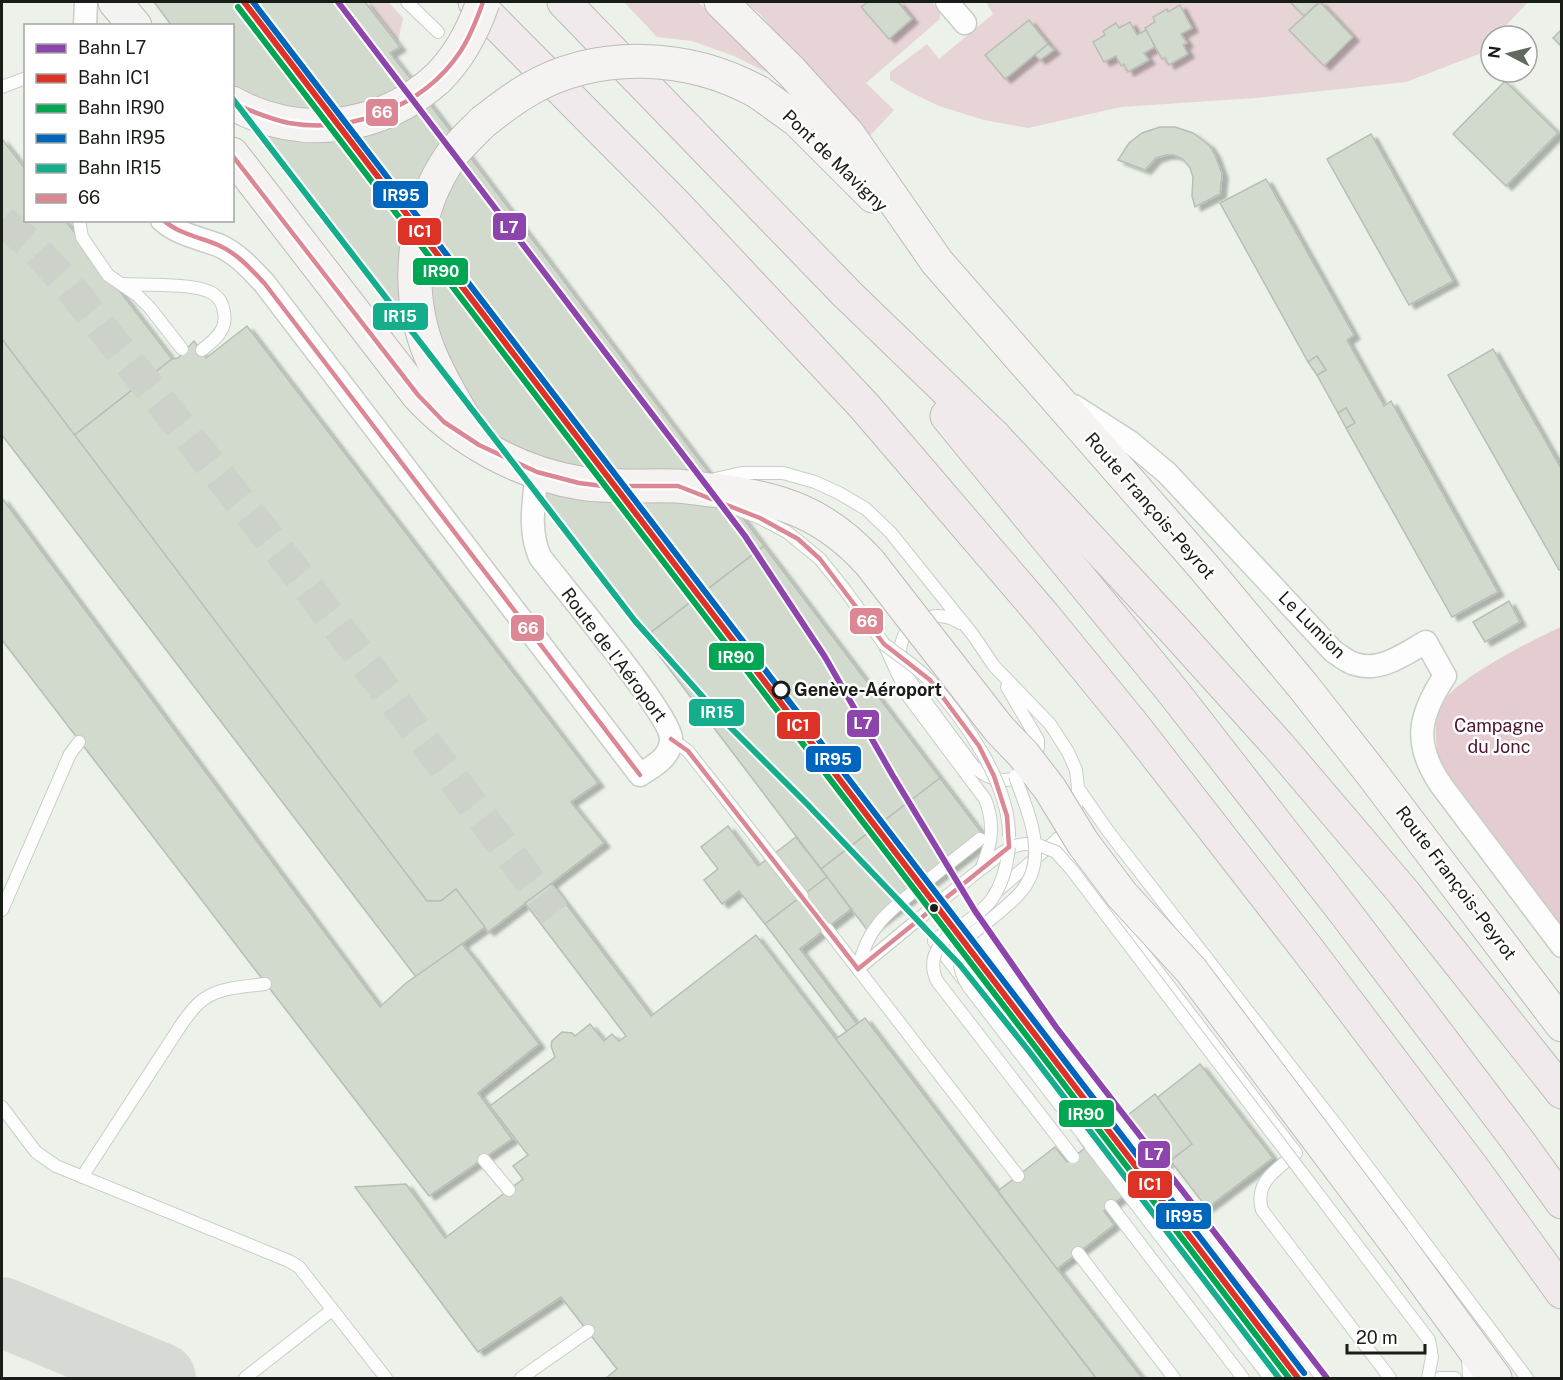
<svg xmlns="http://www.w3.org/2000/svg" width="1563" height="1380" font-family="'Public Sans',sans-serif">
<defs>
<filter id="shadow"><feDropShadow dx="6" dy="4" stdDeviation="1.5" flood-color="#0004"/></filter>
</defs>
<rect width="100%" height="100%" fill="#ecf2ea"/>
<g fill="#e6d4d7">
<path d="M368,2H388L403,18L398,41Z"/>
<path d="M624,2H698L722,22L770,70L768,73L734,56L692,41L657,37Z"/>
<path d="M745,2H932L940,12V19L866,83L894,110L869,137L758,12Z"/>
<path d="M986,2H1528L1496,36H1491V41L1479,54L1406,82L1255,98L1121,107L1028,128L984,120L939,106L912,93L890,80V72L927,44L939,59L993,14Z"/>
</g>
<path fill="#e5ccd1" d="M1561,627V926L1439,762C1436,745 1433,724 1440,707C1450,681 1534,639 1561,627Z"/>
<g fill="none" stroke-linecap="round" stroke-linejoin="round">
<path stroke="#d6dad5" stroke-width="70" d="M2,1312L161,1378"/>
</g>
<g fill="#d2dace" stroke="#b8bdb6" stroke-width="1.5" filter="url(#shadow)">
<path d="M154,2H365L400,47L390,53L414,83L386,98L337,112L285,110L232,89V26H172Z"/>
<path d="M868,2H898L912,19L889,39L861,7Z"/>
<path d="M1290,2H1319L1304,16Z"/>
<path d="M1320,2L1353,37L1324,66L1289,30Z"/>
<path d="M1180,5L1192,28L1181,34L1187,43L1183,45L1188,54L1169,65L1165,58L1162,59L1145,28L1155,22L1153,17L1167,9L1168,12Z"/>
<path d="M1029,20L1048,44L1005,79L985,55Z"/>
<path d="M1130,22L1137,35L1146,30L1155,47L1144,53L1149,60L1128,72L1124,64L1121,66L1116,56L1104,62L1093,42L1105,35L1103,31L1116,23L1119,28Z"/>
<path d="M1562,29V47L1553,38Z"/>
<path d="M1048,44L1054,50L1040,60L1035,55Z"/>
<path d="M1505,81L1558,133L1506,186L1453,134Z"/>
<path d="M414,83L764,546L645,637L232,104L256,101L311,113L362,107Z"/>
<path d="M1160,127H1175L1193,133L1209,145L1215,155L1222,174L1220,194L1195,207L1192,196L1193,177L1190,168L1183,159L1174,155H1166L1156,158L1145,170L1118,160L1129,143L1142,133Z"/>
<path d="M1371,134L1453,281L1409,305L1327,159Z"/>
<path d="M2,139L26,170V220H65L172,359L72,437L2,341Z"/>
<path d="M1266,179L1354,335L1347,340L1384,406L1391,401L1498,592L1452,617L1346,428L1355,423L1346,408L1338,413L1317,375L1326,370L1317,356L1308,362L1220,203Z"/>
<path d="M247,326L598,783L571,802L604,843L488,932L456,889L441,901H427L72,437L172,359L178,358L194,341L206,358Z"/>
<path d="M2,339L427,901H441L456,889L485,927L416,977L2,435Z"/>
<path d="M1493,349L1562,470V568L1559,570L1448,375Z"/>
<path d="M1317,356L1326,370L1317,375L1308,362Z"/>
<path d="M1346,408L1355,423L1346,428L1338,413Z"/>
<path d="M2,498L380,1007L406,983L462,944L475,960L539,1044L478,1093L512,1139L429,1196L2,640Z"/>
<path d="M764,546L940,778L821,869L645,637Z"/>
<path d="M1509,601L1520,622L1485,642L1473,622Z"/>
<path d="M940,778L987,840L868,931L821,869Z"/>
<path d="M728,826L758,866L796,837L827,877L765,924L739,891L722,904L704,880L718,869L701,847Z"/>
<path d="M827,877L851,909L800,949L857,1024L847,1032L765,924Z"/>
<path d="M551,884L651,1016L756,935L1096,1378H606L617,1369L561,1297L478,1352L355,1187L406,1184L445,1238L523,1179L513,1166L528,1155L490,1106L555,1057L551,1046L552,1041L562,1032L572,1033L575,1036L590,1024L604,1041L612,1034L619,1041L626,1036L525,903Z"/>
<path d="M865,1018L1031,1235L1142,1378H1096L836,1039Z"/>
<path d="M1200,1064L1273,1158L1207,1208L1135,1115Z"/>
<path d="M1155,1094L1192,1144L1104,1211L1114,1225L1057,1269L998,1191L1055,1147L1067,1162Z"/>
</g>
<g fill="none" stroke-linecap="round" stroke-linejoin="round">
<path stroke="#ccd2ca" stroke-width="32" stroke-dasharray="32 16" stroke-linecap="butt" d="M2,221L28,242L64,280L307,586L555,914"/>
<defs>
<g id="lane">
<path d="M407,2L438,32"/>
<path d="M2,87L26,78"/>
<path d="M79,220L82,237L108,275L137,295L150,308L182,349"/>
<path d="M123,284C144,285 195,283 212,293C219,297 223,304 224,312C228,330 214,340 202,350"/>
<path d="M715,479L742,473H783L815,482L839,493L866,509L891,533L973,635L994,666L1050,724L1068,752L1076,770L1078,788L1076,807L1066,832L995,893"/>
<path d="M727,505L760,518L787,532L820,559L845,590L884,644L908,696L985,799C995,824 992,845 981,869"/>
<path d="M960,623C941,609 908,617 902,641C898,653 901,663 905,674L974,767C989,780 1006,785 1025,774"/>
<path d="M1007,687L1038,740V748L1034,760"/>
<path d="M671,739L688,751L802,896"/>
<path d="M1078,788L1108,831L1337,1126L1527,1378"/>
<path d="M1057,839L1296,1153C1277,1170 1254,1181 1262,1210L1390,1378"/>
<path d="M984,867C1003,852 1011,842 1036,844"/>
<path d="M2,910L70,754L79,742"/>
<path d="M972,922L1322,1378"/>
<path d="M953,926L934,941L963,979"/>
<path d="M827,929L1018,1176"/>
<path d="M858,969C867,928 886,913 918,888"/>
<path d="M858,969L933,907"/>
<path d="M2,1107L36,1152L56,1166L289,1261L299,1267L386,1378"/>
<path d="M1083,1136L1270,1378"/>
<path d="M484,1160L509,1190"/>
<path d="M82,1177L183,1022C188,1016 193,1008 199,1003C216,987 243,987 265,984"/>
<path d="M1111,1206L1243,1378"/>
<path d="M1078,1253L1174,1378"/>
<path d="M1468,1355L1469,1378"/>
<path d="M245,1378L332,1310"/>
<path d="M521,1378L588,1331"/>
<path d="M1439,1378H1455"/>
</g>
<g id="street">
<path d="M947,2L965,23"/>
<path d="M85,26L86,2"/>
<path d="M162,220C177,234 199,238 218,245C237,253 251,269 265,284L640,775C653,766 672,757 671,738C670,714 562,586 540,557C528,530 534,501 537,472"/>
<path d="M1074,406L1130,442L1167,473L1334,652C1341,656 1347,662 1355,664C1380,673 1406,653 1426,642L1445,676C1418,716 1413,744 1441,785L1562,946"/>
</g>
<g id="primary">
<path d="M115,2L135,26"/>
<path d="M721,2L791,71L848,134L937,262L1203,566L1303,686L1373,775L1562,1025"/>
<path d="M758,92L797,120L873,196"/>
<path d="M232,103C300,141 381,130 438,78"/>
<path d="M232,154L418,395C459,440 519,473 580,483C612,488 644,485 676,486C691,487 706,490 721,491C783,499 827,515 870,563"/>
<path d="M474,435C458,409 442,382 430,354C404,291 412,212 451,156C460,144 472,133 483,122"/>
<path d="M1394,1240L1495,1378"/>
</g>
<g id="highway">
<path d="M475,2L675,204L865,407L1044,616L1133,725L1308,950L1474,1170L1562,1292"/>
<path d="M564,2L847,294L993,435L1177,633L1278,745L1404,893L1562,1092"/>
<path d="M947,416L1174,693L1347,915L1518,1141L1562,1202"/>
</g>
</defs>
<use href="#lane" stroke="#c9cdc7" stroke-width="14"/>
<use href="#street" stroke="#c9cdc7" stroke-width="25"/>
<use href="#primary" stroke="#bebab8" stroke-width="35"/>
<use href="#highway" stroke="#bebab8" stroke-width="35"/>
<use href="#lane" stroke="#fcfdfc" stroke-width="12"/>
<use href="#street" stroke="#fcfdfc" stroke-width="22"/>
<use href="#primary" stroke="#f5f3f2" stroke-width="33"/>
<use href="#highway" stroke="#f1eaec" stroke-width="33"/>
<defs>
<g id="lane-bridge">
<path d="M884,644C899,656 918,667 931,682C965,721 1010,784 1009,837"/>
<path d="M1015,776C1028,813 1051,860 1019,894C1004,910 986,923 969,936C957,952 957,969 968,986L1090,1144"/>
<path d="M1036,844L1056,852L1072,870L1429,1340L1432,1357L1428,1378"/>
<path d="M1009,847C1007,866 1003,883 992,899C973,926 918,940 937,981L1073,1157"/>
<path d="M918,888L980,839"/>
<path d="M933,907L981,869"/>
</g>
<g id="primary-bridge">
<path d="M438,78C460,56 473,31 483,2"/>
<path d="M483,122C497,111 512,99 528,90C598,49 689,54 758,92"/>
<path d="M870,563L999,729L1023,754L1050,789L1083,843L1122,895L1191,970L1394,1240"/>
</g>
</defs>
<use href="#lane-bridge" stroke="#c9cdc7" stroke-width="14" stroke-linecap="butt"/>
<use href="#primary-bridge" stroke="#bebab8" stroke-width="35" stroke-linecap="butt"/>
<use href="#lane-bridge" stroke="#fcfdfc" stroke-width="12"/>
<use href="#primary-bridge" stroke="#f5f3f2" stroke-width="33"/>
<defs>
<g id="bus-1">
<path d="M232,103C251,111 269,119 289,123C352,134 424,106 460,52C470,37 477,19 483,2"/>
<path d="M232,155L418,395L444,422L479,445L537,472L579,483L603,486H678L760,518L798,539L820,559L884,644L930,680L979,746L994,776L1007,816L1009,847"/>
<path d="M163,220C179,234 199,237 218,245C237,253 251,269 265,284L640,775"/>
<path d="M671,739L688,751L858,969"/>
<path d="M858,969L1009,847"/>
</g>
</defs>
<use href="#bus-1" stroke="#fff" stroke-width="9"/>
<use href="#bus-1" stroke="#dc8894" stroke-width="4.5"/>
<defs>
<path id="rail-1" d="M338,2L745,536L825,657L893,776L975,911L1056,1027L1327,1378"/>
<path id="rail-2" d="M244,2L1298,1378"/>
<path id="rail-3" d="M238,7L1289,1378"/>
<path id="rail-4" d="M253,2L1304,1373"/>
<path id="rail-5" d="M232,98L635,621L727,724L807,804L960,965L1028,1050L1279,1378"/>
</defs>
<use href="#rail-1" stroke="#fff" stroke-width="10"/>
<use href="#rail-2" stroke="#fff" stroke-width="10"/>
<use href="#rail-3" stroke="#fff" stroke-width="10"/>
<use href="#rail-4" stroke="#fff" stroke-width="10"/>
<use href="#rail-5" stroke="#fff" stroke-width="10"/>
<use href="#rail-1" stroke="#8e44ad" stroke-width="6"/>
<use href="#rail-2" stroke="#dd3327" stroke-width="6"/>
<use href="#rail-3" stroke="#00a651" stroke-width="6"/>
<use href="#rail-4" stroke="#0065bd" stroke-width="6"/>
<use href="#rail-5" stroke="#15ae8d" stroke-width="6"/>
</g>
<circle fill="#fff" stroke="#191d17" stroke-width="3" cx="781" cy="690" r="8"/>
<circle fill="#191d17" stroke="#fff" stroke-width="2" cx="934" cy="908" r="5"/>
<g text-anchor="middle" stroke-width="5" stroke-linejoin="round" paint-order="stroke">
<g font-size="18" fill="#191d17" stroke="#fff">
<text transform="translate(835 161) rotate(44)" y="6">Pont de Mavigny</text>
<text transform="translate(1150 506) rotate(49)" y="6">Route François-Peyrot</text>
<text transform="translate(1312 625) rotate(45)" y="6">Le Lumion</text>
<text transform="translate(614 655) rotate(53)" y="6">Route de l'Aéroport</text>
<text transform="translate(1456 883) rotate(53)" y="6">Route François-Peyrot</text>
</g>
<g font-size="18" font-weight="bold" fill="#191d17" stroke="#fff" text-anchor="start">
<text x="794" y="696">Genève-Aéroport</text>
</g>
<g font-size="18" fill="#52152f" stroke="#fff">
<text x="1499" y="732">Campagne<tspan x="1499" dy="21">du Jonc</tspan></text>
</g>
</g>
<g stroke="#fff" stroke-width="2">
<rect x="365" y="98" width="34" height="29" rx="6" fill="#dc8894"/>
<rect x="372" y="180" width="57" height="29" rx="6" fill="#0065bd"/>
<rect x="492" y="212" width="35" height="29" rx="6" fill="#8e44ad"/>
<rect x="397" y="217" width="45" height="29" rx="6" fill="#dd3327"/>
<rect x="412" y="257" width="57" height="29" rx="6" fill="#00a651"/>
<rect x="372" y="302" width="57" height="29" rx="6" fill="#15ae8d"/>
<rect x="849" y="607" width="35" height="28" rx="6" fill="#dc8894"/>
<rect x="510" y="614" width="35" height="28" rx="6" fill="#dc8894"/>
<rect x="708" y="642" width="57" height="29" rx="6" fill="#00a651"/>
<rect x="688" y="698" width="57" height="29" rx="6" fill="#15ae8d"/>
<rect x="846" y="709" width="34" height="29" rx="6" fill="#8e44ad"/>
<rect x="776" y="711" width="45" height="29" rx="6" fill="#dd3327"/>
<rect x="805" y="745" width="57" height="28" rx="6" fill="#0065bd"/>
<rect x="1058" y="1099" width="57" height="29" rx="6" fill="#00a651"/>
<rect x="1137" y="1140" width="34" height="29" rx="6" fill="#8e44ad"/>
<rect x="1127" y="1170" width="46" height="29" rx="6" fill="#dd3327"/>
<rect x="1155" y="1202" width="57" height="28" rx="6" fill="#0065bd"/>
</g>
<g font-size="16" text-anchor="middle" font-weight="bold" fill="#fff">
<text x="382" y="118">66</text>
<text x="401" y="201">IR95</text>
<text x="509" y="233">L7</text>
<text x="420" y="237">IC1</text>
<text x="441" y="277">IR90</text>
<text x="400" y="322">IR15</text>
<text x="867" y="627">66</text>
<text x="528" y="634">66</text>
<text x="736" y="663">IR90</text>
<text x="717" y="718">IR15</text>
<text x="863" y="729">L7</text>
<text x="798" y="731">IC1</text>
<text x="833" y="765">IR95</text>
<text x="1086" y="1120">IR90</text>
<text x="1154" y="1160">L7</text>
<text x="1150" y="1190">IC1</text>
<text x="1184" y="1222">IR95</text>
</g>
<rect width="1563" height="1380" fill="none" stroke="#191d17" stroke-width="6"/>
<rect x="24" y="24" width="210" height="198" fill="#ffffff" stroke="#a3a5a2" stroke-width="1.5"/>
<rect x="36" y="44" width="30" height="9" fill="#8e44ad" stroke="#a3a5a2" stroke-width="1.5"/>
<text x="78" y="54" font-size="18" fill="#191d17">Bahn L7</text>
<rect x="36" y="74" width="30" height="9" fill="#dd3327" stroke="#a3a5a2" stroke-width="1.5"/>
<text x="78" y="84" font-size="18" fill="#191d17">Bahn IC1</text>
<rect x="36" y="104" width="30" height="9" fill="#00a651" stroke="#a3a5a2" stroke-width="1.5"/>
<text x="78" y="114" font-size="18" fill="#191d17">Bahn IR90</text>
<rect x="36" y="134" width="30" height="9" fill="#0065bd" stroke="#a3a5a2" stroke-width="1.5"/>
<text x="78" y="144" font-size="18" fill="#191d17">Bahn IR95</text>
<rect x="36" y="164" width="30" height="9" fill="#15ae8d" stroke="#a3a5a2" stroke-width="1.5"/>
<text x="78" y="174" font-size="18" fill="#191d17">Bahn IR15</text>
<rect x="36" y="194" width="30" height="9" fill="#dc8894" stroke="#a3a5a2" stroke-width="1.5"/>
<text x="78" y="204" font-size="18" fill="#191d17">66</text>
<g transform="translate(1509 54) rotate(277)"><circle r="28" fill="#ffffff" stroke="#a3a5a2" stroke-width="1.5"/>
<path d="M0-4.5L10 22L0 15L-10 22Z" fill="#636861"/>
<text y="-9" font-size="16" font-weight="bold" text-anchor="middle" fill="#191d17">N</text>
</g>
<path d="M1347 1344v9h78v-9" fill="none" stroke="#191d17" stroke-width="3"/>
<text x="1356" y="1344" font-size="18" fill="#191d17" stroke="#ffffff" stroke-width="4.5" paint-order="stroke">20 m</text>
</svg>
